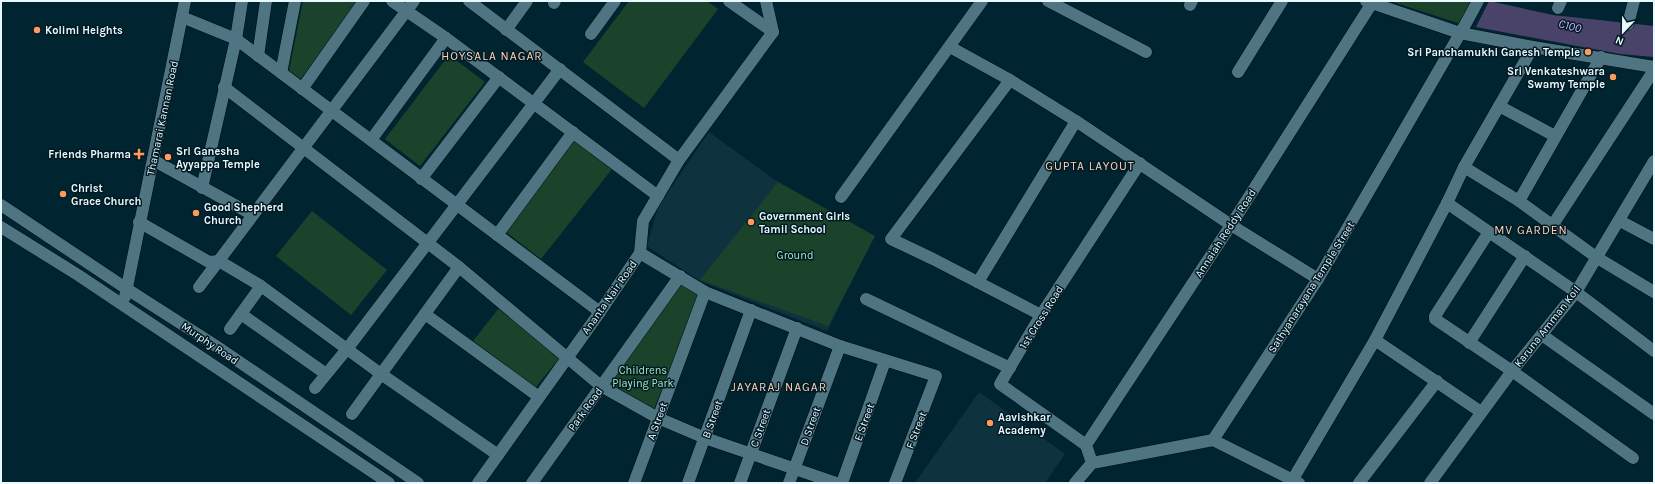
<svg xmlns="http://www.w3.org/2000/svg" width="1655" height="484" font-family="Karla,sans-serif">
<rect width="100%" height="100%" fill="#002530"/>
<g fill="#0f333e">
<path d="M709,132L775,180L874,237L827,331L700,281L647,246L658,207Z"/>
<path d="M979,392L1065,454L1045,483H915Z"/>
</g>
<g fill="#1b432b">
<path d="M303,1H357L301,79L289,71Z"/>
<path d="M629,1H707L718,9L644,108L583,62Z"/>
<path d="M1390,1H1473L1461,24Z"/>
<path d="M449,55L485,82L420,166L385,139Z"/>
<path d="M567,134L612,169L541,259L497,225Z"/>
<path d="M778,182L875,236L828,326L700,280Z"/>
<path d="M312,211L387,270L351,315L276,256Z"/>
<path d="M682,283L700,296L654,409L608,384Z"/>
<path d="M499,308L561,356L535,388L473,341Z"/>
</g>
<path fill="#494269" d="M1489,1L1553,15L1654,26V57L1620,54L1476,27Z"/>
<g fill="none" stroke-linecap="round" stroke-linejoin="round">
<defs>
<g id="street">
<path d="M392,1L446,38L658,196"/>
<path d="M469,1L679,160"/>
<path d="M729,1L773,32"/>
<path d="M1048,1L1146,52"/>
<path d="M554,3L555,1"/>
<path d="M1190,5L1192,1"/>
<path d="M1558,8L1561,1"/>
<path d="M182,17L236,39L600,312"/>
<path d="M1628,24L1634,1"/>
<path d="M506,30L527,1"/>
<path d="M591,34L615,1"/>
<path d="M950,47L1010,80L1076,121L1231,225L1318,279"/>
<path d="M258,56L266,1"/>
<path d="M1238,72L1282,1"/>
<path d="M281,73L295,1"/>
<path d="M1010,80L891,239L933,259L1041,315"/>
<path d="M224,87L459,267L601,386L658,418L705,438L836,483"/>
<path d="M302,89L364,1"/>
<path d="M1499,106L1555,136"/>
<path d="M371,140L446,38"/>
<path d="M153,160L253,215"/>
<path d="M1464,167L1519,201L1596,257L1654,292"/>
<path d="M421,179L499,77"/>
<path d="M202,188L236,39L242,1"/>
<path d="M841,197L982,1"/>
<path d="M1519,201L1601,57"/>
<path d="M1447,203L1576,292L1654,351"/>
<path d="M1620,221L1654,239"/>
<path d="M139,222L209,262L219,261L261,286L381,374L498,455"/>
<path d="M1552,226L1654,70"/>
<path d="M1489,232L1435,316V319L1512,371L1633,458"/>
<path d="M497,235L573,132"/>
<path d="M640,253L705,292L840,346L936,376L895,483"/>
<path d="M978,282L1076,121"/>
<path d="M199,287L414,1"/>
<path d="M866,299L1010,368"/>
<path d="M241,314L326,374"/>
<path d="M425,314L539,397"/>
<path d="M230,329L261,286"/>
<path d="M1542,335L1654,414"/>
<path d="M1375,340L1481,412"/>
<path d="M1469,343L1525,256"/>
<path d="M315,388L347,349L560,69"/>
<path d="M352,414L459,267"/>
<path d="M1213,440L1299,483"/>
<path d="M1086,445L1000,384L1041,315L1140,163"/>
<path d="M1092,463L1086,445L1231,225L1372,3"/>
<path d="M1293,479L1375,340L1447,203L1464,167L1533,47"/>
<path d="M478,483L600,312L640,253L643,221L679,160L773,32L766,1"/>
<path d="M532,483L680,276"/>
<path d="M634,483L705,292"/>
<path d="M688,483L751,310"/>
<path d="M740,483L797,328"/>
<path d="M789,483L840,346"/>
<path d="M842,483L885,361"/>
<path d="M1075,483L1092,463L1213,440L1318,279L1465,25L1478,1"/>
<path d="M1359,483L1437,381"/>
<path d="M1430,483L1512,371L1576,292L1654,161"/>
</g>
<g id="secondary">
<path d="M1366,1L1460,33L1533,47L1654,67"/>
<path d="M1,205L127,289L216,346L418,483"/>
<path d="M1,227L78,275L389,483"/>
<path d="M125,297L185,1"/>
</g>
</defs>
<use href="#street" stroke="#000d15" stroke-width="13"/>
<use href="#secondary" stroke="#000d15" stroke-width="13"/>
<use href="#street" stroke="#507582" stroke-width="12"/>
<use href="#secondary" stroke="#507582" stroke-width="12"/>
</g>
<g fill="#ff9b5a" stroke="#011a23" stroke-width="1.5">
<circle cx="37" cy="30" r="4"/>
<circle cx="1588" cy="52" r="4"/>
<circle cx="1613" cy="77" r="4"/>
<path d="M137 148h4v4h4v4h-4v4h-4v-4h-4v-4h4z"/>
<circle cx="168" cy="157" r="4"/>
<circle cx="63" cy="194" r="4"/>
<circle cx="196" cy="213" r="4"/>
<circle cx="751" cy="222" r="4"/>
<circle cx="990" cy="423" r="4"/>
</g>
<g text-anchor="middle" stroke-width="3" stroke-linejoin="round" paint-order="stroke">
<g font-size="11" font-weight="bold" fill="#e8f8fe" stroke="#011a23" text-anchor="start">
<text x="45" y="34">Kolimi Heights</text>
<text x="1580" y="56" text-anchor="end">Sri Panchamukhi Ganesh Temple</text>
<text x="1605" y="75" text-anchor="end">Sri Venkateshwara<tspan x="1605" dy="13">Swamy Temple</tspan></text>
<text x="176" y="155">Sri Ganesha<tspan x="176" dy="13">Ayyappa Temple</tspan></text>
<text x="131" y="158" text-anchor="end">Friends Pharma</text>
<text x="71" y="192">Christ<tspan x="71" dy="13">Grace Church</tspan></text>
<text x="204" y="211">Good Shepherd<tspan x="204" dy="13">Church</tspan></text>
<text x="759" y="220">Government Girls<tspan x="759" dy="13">Tamil School</tspan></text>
<text x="998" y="421">Aavishkar<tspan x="998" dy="13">Academy</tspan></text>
</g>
<g font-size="11" fill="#e8f8fe" stroke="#011a23">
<text transform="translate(162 118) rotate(-78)" y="4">Thamarai Kannan Road</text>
<text transform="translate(1225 233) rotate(-57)" y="4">Annaiah Reddy Road</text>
<text transform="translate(1311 287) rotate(-58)" y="4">Sathyanarayana Temple Street</text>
<text transform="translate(609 297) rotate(-55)" y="4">Ananta Nair Road</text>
<text transform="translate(1041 317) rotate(-58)" y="4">1st Cross Road</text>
<text transform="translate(1547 326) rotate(-52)" y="4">Karuna Amman Koil</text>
<text transform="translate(210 343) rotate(34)" y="4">Murphy Road</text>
<text transform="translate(585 409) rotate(-54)" y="4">Park Road</text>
<text transform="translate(712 419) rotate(-70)" y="4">B Street</text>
<text transform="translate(657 421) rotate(-70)" y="4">A Street</text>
<text transform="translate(864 422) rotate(-70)" y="4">E Street</text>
<text transform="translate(810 426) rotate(-70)" y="4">D Street</text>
<text transform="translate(760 428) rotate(-70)" y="4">C Street</text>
<text transform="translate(916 430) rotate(-69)" y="4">F Street</text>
</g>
<g font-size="11" fill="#a5e9bc" stroke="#011a23">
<text x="795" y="259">Ground</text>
<text x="643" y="374">Childrens<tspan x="643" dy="13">Playing Park</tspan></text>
</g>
<g font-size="12" font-style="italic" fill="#c0b5f7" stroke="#011a23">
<text transform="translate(1570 26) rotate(14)" y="4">C100</text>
</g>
<g font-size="12" letter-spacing="1" fill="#ffd3ba" stroke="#011a23">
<text x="492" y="60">HOYSALA NAGAR</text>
<text x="1090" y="170">GUPTA LAYOUT</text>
<text x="1531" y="234">MV GARDEN</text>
<text x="779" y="391">JAYARAJ NAGAR</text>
</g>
</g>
<rect width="1655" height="484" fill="none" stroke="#e8f8fe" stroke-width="4"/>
<g transform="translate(1623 32) rotate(202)" stroke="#011a23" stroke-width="3" paint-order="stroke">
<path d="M0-3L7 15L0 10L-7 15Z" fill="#e8f8fe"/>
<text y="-6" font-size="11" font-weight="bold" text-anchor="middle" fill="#e8f8fe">N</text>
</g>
</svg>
